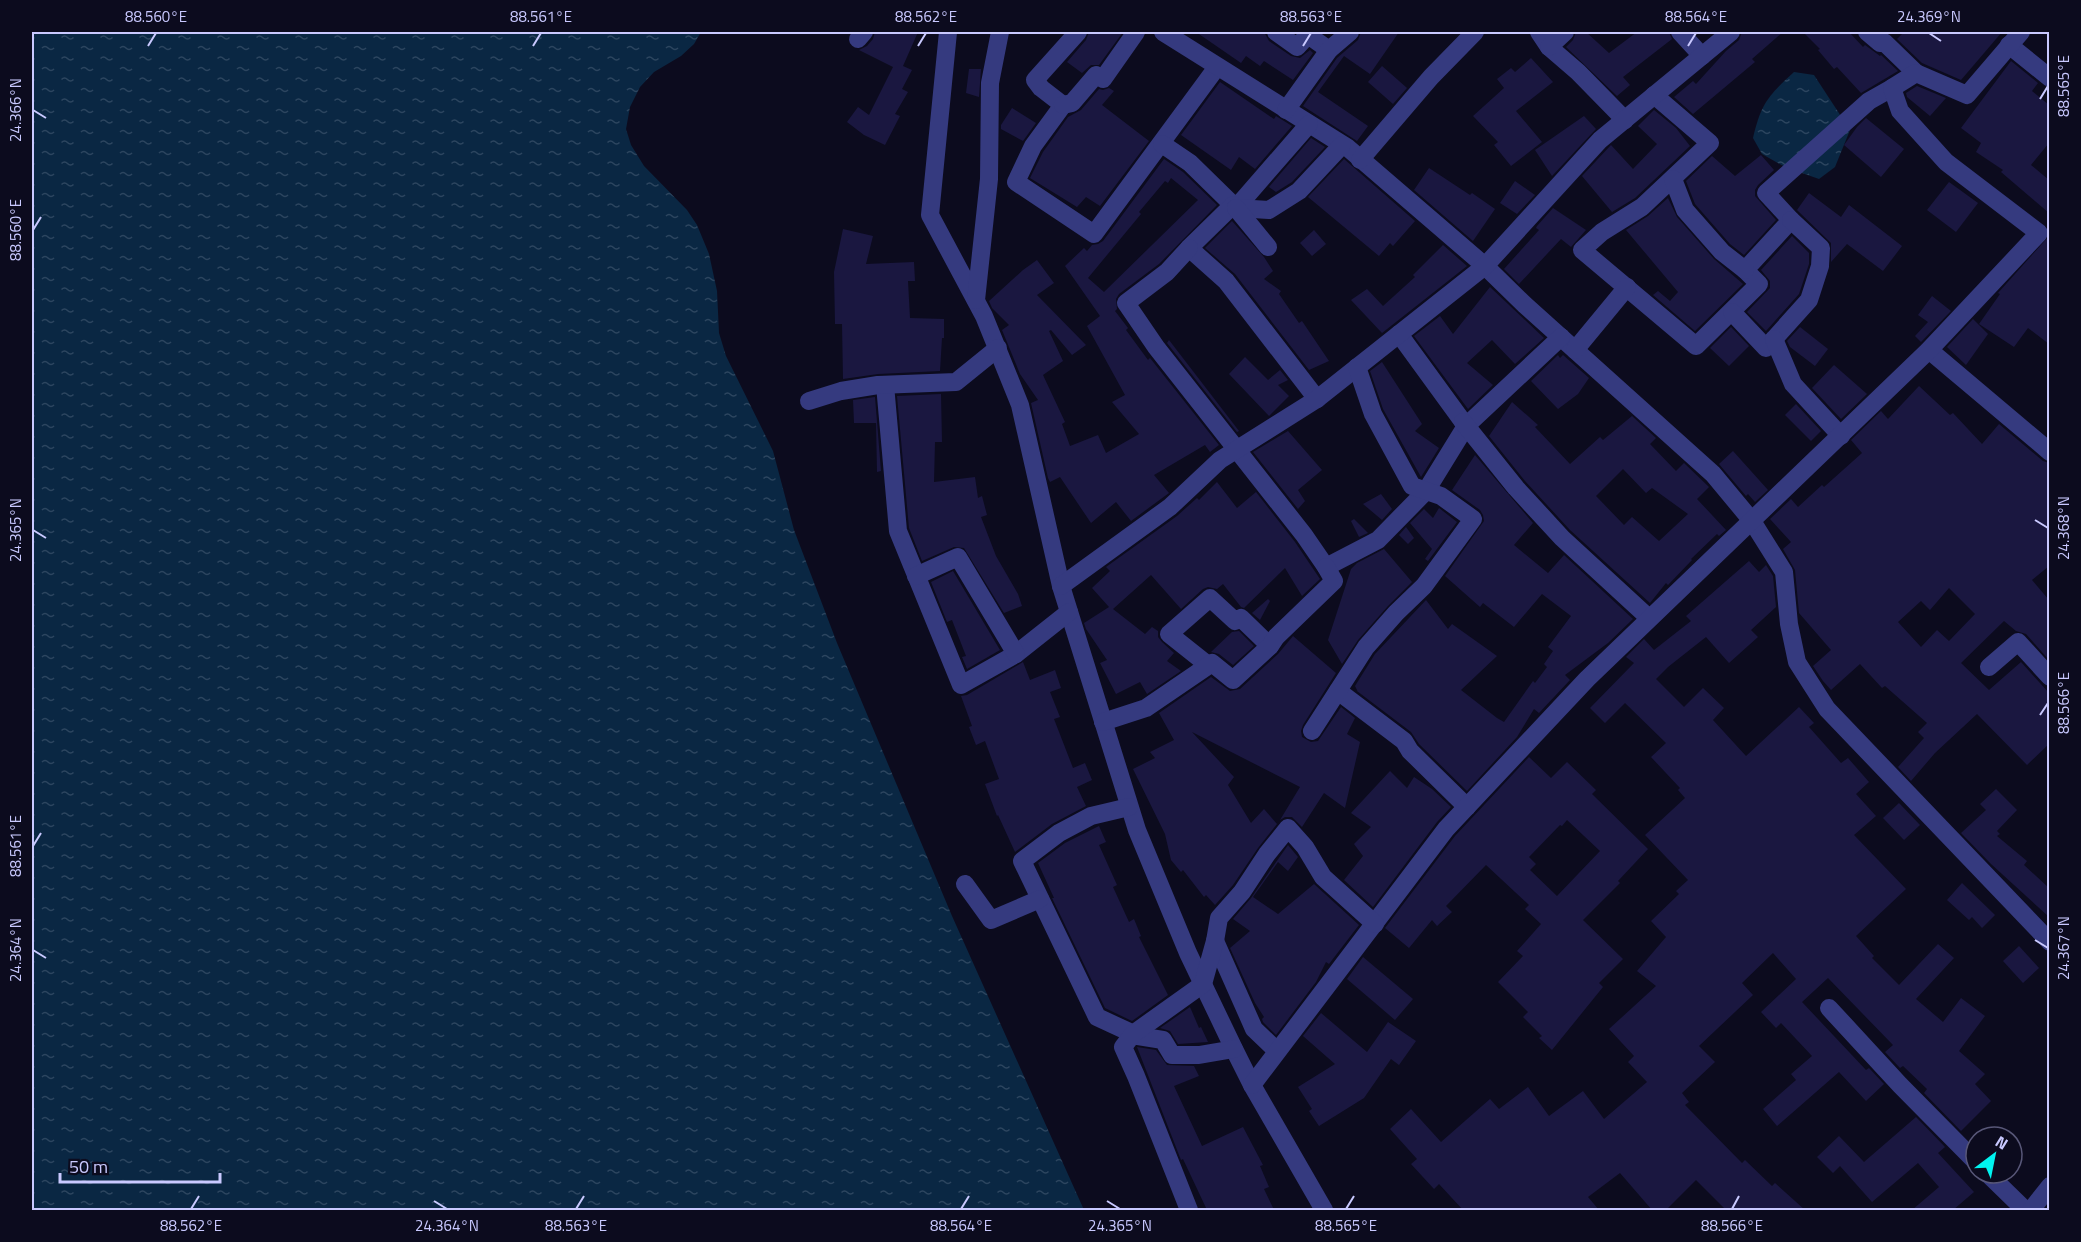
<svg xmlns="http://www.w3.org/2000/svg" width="2081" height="1242" font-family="'Titillium Web',sans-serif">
<defs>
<pattern id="water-ripples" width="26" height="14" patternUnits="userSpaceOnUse" patternTransform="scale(1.5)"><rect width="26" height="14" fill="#0a2743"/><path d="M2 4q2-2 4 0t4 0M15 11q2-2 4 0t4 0" fill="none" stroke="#2c455f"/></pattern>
</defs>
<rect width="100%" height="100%" fill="#0c0b1e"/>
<g fill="url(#water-ripples)">
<path d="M32,32H701L694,44L681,56L654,72L640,87L630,107L626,129L631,145L644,166L687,210L697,225L709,254L717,291L719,333L726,356L773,451L794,530L837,643L952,916L1084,1210H32Z"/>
<path d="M1794,72L1814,75L1850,130L1835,167L1819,179L1785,167L1762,154L1753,138C1761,103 1769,95 1794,72Z"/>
</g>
<g fill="#1a1740" fill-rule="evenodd">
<path d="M875,32H918L903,66L912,70L902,89L908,92L895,114L900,116L885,145L864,135L847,122L858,107L869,115L893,67L859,50L867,46L873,39Z"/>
<path d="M1089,32H1123L1099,65H1091L1082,73L1067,62L1086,40Z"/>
<path d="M1196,32H1264L1269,41L1291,56L1300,58L1310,50L1313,53L1293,80L1264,61L1260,66L1246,56L1241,63Z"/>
<path d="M1361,32H1399L1370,74L1344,56L1318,92L1368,126L1357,141L1303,106L1337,58L1358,40Z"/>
<path d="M1576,32H1586L1609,53L1637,32H1669L1672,39L1623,77L1630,85L1617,96L1566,47L1573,40Z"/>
<path d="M1742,32H1783L1752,59L1755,62L1693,114L1674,97L1693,81L1696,84L1726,51L1739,40Z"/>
<path d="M1803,32H1849L1863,47L1865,45L1880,56L1881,55L1898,71L1861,93L1837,67L1834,69L1818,50L1820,49Z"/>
<path d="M1904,32H2002L1961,80L1922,63L1897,39Z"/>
<path d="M1531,58L1553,82L1516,111L1542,142L1511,166L1494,145L1498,142L1473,116L1504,88L1497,79L1511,68L1515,72Z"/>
<path d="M2011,61L2038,83L2032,91L2049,105V143L2031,165L2049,180V213L2001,172L2003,170L1976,152L1981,143L1961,128Z"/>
<path d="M1382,66L1407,88L1393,104L1368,82Z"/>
<path d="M969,69H981L979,97L966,93Z"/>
<path d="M1220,82L1274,119L1276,116L1292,126L1255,169L1239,157L1231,170L1181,135Z"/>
<path d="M1917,86L1946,98L1930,116L1907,97L1906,93Z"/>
<path d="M1109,88L1114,91L1102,105L1149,141L1100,206L1086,197L1077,207L1030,178L1043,152L1068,117L1081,110L1099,89L1103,90Z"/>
<path d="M1012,108L1036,123L1023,141L1001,129V125Z"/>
<path d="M1654,110L1676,128L1690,146L1635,198L1612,212L1582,176L1611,145L1633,169L1657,144L1638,126Z"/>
<path d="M1584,116L1596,129L1552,176L1535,150Z"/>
<path d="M1866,118L1904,149L1881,177L1844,145L1857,127Z"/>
<path d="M1311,138L1325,147L1292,182L1276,192L1269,187Z"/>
<path d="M1761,155L1774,170L1758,185L1755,190V196L1776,220L1744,255L1730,244L1695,204L1686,181L1712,156L1735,176Z"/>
<path d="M1164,159L1183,172L1217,205L1159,264L1119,294L1116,299L1117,309L1115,311L1128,328L1126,330L1148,360L1150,358L1219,445L1210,452L1205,445L1154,475L1169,493L1131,521L1116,502L1091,523L1060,477L1050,482L1048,478L1031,403L1038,400L1020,374L1002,330L1009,325L992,308L989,301L1023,270L1037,260L1054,283L1037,295L1086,345L1072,355L1051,330L1049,331L1063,361L1043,375L1065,422L1062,424L1070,446L1098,435L1106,453L1139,434L1112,402L1125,395L1087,326L1100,316L1065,266L1084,248L1087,251L1092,245L1098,244L1103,241ZM1171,178L1198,200L1104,292L1088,278L1141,214L1139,212L1165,181L1168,183Z"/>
<path d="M1344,159L1415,221L1393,246L1390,243L1379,256L1308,197Z"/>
<path d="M1429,168L1470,195L1472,193L1495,209L1473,241L1414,190Z"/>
<path d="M1515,181L1535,195L1517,214L1500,203Z"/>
<path d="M1949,182L1978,203L1956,232L1927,210Z"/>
<path d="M1809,193L1841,217L1849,205L1902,246L1883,271L1847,244L1831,262V243L1797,210Z"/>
<path d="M1668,198L1677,217L1714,259L1743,284L1695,331L1653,295L1658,291L1670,301L1678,292L1626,230L1648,216Z"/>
<path d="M1553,208L1586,230L1571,247L1561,239L1519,284L1504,269L1539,230L1536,228L1537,226Z"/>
<path d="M1232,221L1264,257L1273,271L1264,279L1281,291L1279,294L1299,323L1302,321L1329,361L1309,370L1235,274L1205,248Z"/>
<path d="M843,229L873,236L866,264L914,262L915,281H908L910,318L944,319V338H942L940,371L878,374L843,379L842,324H835L834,272Z"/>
<path d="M1314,230L1326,244L1312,256L1300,243Z"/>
<path d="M1792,236L1809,253V264L1799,294L1766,331L1747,312L1770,288V281L1761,270Z"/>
<path d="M2049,236V344L2028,328L2014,347L1979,324L2000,294L1998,293Z"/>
<path d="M1443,245L1467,266L1382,333L1351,300L1367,289L1383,306L1415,277L1413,275Z"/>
<path d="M1490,287L1544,338L1515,364L1492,340L1467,363L1493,385L1468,409L1414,336L1440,316L1453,334Z"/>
<path d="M1932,296L1951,311L1921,342L1915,336L1928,322L1918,315Z"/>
<path d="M1973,319L1988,334L1966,365L1947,347Z"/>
<path d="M1731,327L1749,346L1729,366L1710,348Z"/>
<path d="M1800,327L1828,349L1815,366L1790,347L1787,341Z"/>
<path d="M1169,340L1239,431L1237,432L1167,343Z"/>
<path d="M1558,355L1560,358L1563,355L1589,378L1578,394L1558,409L1531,381Z"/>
<path d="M1245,357L1268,380L1280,370L1288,380L1278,385L1289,396L1269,416L1229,374Z"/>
<path d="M1382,362L1422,424L1415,431L1439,448L1421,477L1383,409L1370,371Z"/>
<path d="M1834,365L1867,394L1841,419L1812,388Z"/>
<path d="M1919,386L1950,415L1953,413L1982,444L1999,424L2043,461L2049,463V566L2032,580L2049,600V660L2026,634L2016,631L2004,621L1961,663L1989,690L2021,662L2049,693V744L2027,765L1977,714L1935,753L1911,781L1898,767L1924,738L1918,732L1927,723L1885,686L1882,688L1860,664L1831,690L1823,681L1813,666L1831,650L1799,613L1795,570L1783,549L1791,542L1770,519L1791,499L1798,507L1822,485L1824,487L1862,453L1851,440L1881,411L1888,419ZM1949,588L1975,614L1949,641L1937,630L1921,647L1898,622L1921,601L1930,610Z"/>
<path d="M941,394L942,442H935L934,482L975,477L978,498L982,496L987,515L981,517L996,556L1018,594L1022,606L1004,613L964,548L954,547L922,561L909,528L897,396Z"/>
<path d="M875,397L881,471L877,472L876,423H854L853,400Z"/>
<path d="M1512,402L1538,425L1535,427L1570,464L1600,437L1603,440L1632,416L1656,438L1650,444L1676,471L1684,463L1709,487L1697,499L1726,530L1719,536L1717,534L1691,559L1692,560L1668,585L1666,583L1650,603L1570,530L1525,481L1489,436ZM1623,469L1646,493L1652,488L1688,514L1659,541L1632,517L1624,525L1596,496Z"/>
<path d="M1796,404L1821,431L1811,441L1785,415Z"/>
<path d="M1288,431L1322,470L1298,490L1305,501L1298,509L1253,452Z"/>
<path d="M1733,451L1768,490L1755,502L1748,494L1746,496L1719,464Z"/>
<path d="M1475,455L1533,523L1514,545L1548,573L1564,555L1633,619L1608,643L1565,675L1570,680L1539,713L1534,709L1517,737L1467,791L1419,744L1411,732L1353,688L1358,692L1355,686L1375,654L1426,600L1448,629L1452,624L1497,656L1461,690L1497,718L1504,722L1533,681L1535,683L1547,667L1544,664L1553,651L1548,647L1571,616L1542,594L1514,627L1483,603L1480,607L1445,576L1484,521L1483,515L1480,510L1452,490Z"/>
<path d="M1217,482L1237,508L1256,492L1295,542L1320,579L1302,596L1285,568L1244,608L1241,607L1223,584L1217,589L1208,587L1203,589L1181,609L1151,575L1113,609L1145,634L1152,627L1158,631V637L1162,642L1174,653L1167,661L1181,671L1147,694L1140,682L1116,694L1100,663L1107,660L1086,629L1084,623L1109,607L1092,588L1110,571L1106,567L1177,516L1197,498L1199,500Z"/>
<path d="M1381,494L1392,509L1382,520L1363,504Z"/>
<path d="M1439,508L1457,522L1428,561L1425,559L1432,549L1410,523L1424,509L1433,518Z"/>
<path d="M1354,519L1368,533L1359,537L1351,521Z"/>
<path d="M1406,527L1414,538L1408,544L1399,535Z"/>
<path d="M1384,549L1412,582L1388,606L1358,640L1342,664L1328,640L1351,569L1357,563Z"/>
<path d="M1749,561L1759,572L1766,565L1773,576L1776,607L1751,630L1758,637L1729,663L1706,637L1668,667L1656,679L1684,707L1703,688L1724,708L1713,720L1746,756L1799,707L1814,723L1809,727L1841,763L1848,758L1869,782L1856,794L1876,816L1854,835L1906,889L1856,936L1874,956L1872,958L1899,985L1938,944L1954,958L1916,999L1943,1022L1961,998L1985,1016L1959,1051L1985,1074L1975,1084L1991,1101L1961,1131L1924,1093L1927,1089L1903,1066L1900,1068L1885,1052L1893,1045L1828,978L1802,1002L1866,1070L1869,1068L1884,1084L1866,1101L1839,1072L1777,1126L1763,1109L1796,1080L1791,1074L1812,1056L1781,1023L1776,1028L1761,1012L1796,979L1773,953L1742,983L1753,995L1699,1046L1715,1062L1682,1093L1689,1102L1685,1105L1742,1163L1745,1160L1772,1186L1775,1183L1805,1210H1726L1696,1180L1666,1210H1652L1620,1173L1588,1197L1599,1210H1463L1439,1184L1434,1189L1411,1164L1417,1159L1390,1129L1411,1109L1441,1142L1490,1099L1499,1109L1528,1087L1549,1116L1583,1091L1604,1119L1647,1082L1628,1062L1634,1056L1609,1029L1656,986L1637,971L1666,937L1651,921L1679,894L1676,891L1688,880L1645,835L1685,798L1678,790L1680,788L1651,757L1666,743L1625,703L1605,723L1590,708L1634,663L1626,657L1644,639L1654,650L1691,621L1686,616Z"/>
<path d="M953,571L1000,650L967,669L962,657L966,656L952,620L947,622L931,582Z"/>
<path d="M1268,599L1270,601L1260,620L1252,613Z"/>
<path d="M1239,631L1254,646L1233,665L1219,654L1211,652L1232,632Z"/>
<path d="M1293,636L1336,673L1303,725L1301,731L1302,737L1311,742L1318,741L1341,707L1355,718L1347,734L1360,742L1345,808L1324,793L1302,827L1292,817H1285L1280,820L1300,787L1192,732L1234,777L1228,785L1251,823L1264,809L1277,824L1258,848L1233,885L1215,905L1206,895L1204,897L1183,870L1181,872L1171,860L1165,834L1133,769L1155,758L1150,752L1174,740L1159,713L1211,677L1230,691L1240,689L1278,654Z"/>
<path d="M1023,662L1030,680L1055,670L1061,688L1050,692L1060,717L1054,719L1073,768L1085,763L1092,780L1077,787L1086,806L1052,824L1015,852L998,815L997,816L985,784L999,779L985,741L976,745L969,727L972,726L961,696L967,695Z"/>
<path d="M1529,757L1551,778L1567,762L1596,790L1592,794L1648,849L1618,881L1620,883L1583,920L1623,959L1599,983L1603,987L1552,1050L1539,1038L1542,1036L1523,1017L1528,1012L1498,982L1523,956L1517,951L1541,924L1525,909L1529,905L1486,865L1446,906L1452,912L1437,926L1432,920L1409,948L1385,928L1455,836ZM1567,820L1600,851L1557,896L1530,870L1536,864L1529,857L1560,825L1562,826Z"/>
<path d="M1390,771L1407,788L1414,777L1432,789L1451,807L1437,822L1373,907L1344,880L1363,856L1354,844L1371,827L1351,813Z"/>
<path d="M1996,789L2017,810L1997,831L2000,834L1997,836L2027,861L2024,865L2049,888V917L1991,864L1961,833L1986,810L1980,804Z"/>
<path d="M1899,803L1920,825L1904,840L1883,818Z"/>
<path d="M1099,826L1106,842L1099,845L1117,885L1113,887L1129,922L1134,919L1141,936L1139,937L1168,995L1132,1021L1105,1008L1052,898H1054L1038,863L1065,843Z"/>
<path d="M1288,845L1298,857L1288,871L1278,862L1253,897L1278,914L1314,884L1359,925L1329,964L1326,962L1316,982L1276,1035L1263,1022L1262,1019L1264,1017L1255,1003L1230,948L1250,931L1233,919L1251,898Z"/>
<path d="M1962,883L1995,915L1982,928L1972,917L1969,920L1947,900Z"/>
<path d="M2019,946L2039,968L2023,983L2003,961Z"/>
<path d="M1363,957L1413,999L1395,1020L1347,979Z"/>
<path d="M1190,1007L1199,1028L1201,1027L1208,1042L1178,1044L1170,1031L1160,1028Z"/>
<path d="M1321,1013L1367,1052L1388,1022L1416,1041L1399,1065L1391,1059L1364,1098L1319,1126L1309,1111L1312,1109L1298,1087L1335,1064L1303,1036Z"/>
<path d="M1137,1047L1156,1050L1167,1065L1194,1066L1199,1076L1174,1086L1202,1146L1243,1127L1263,1165L1260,1166L1269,1187L1264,1189L1274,1210H1207L1183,1159L1181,1160Z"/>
<path d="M1916,1117L1945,1147L1938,1153L1974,1192L1953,1210H1912L1939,1187L1918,1163L1872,1202L1840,1166L1833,1173L1817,1157L1839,1136L1864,1162Z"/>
</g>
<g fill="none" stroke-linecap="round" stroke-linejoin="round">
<g stroke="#353a7f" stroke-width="18">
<path d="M948,32L930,215L984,316L1020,405L1061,586L1137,830L1188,953L1234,1049L1252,1085L1324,1210"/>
<path d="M1078,32L1035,80L1041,88L1063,105L1033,146L1016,182L1094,234L1217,67"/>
<path d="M1163,32L1348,148L1485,266L1525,305L1713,474L1752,521L1784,572L1789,624L1797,662L1827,709L2050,942"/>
<path d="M1276,32L1297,47L1308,35L1329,50"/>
<path d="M1539,32L1549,47L1578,72L1625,120"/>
<path d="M1680,32L1702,56"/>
<path d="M1867,32L1880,43L1884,42L1916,73"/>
<path d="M858,39L864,32"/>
<path d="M2009,45L2050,78"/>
<path d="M1549,47L1565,32"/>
<path d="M1654,95L1710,143L1642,207L1602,232L1582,250L1696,346L1759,284L1745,270L1791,220L1766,193L1869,101L1892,88"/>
<path d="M1063,105L1072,103L1096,75L1103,79L1136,32"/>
<path d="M1286,110L1329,50L1350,32"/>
<path d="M1162,144L1190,163L1236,208L1309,124"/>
<path d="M1360,160L1431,77L1475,32"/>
<path d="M1673,179L1685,210L1722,252L1745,270"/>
<path d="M1233,205L1189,248L1226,281L1317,399"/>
<path d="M1236,208L1269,210L1299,191L1342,145"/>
<path d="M1236,208L1268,247"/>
<path d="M1189,248L1167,272L1126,303L1156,347L1304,535L1326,567L1378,540L1426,491L1466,426"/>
<path d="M976,300L989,179L990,83L1000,32"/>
<path d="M1732,312L1766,348L1809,300L1820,266L1821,248L1791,220"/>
<path d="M1399,334L1466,426L1561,337"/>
<path d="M1774,339L1793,384L1841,436"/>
<path d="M1575,350L1627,287"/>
<path d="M1929,350L2050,452"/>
<path d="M885,385L898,531L961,685L1016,654L1069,612"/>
<path d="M809,401L841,391L878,385L956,382L998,348"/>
<path d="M1463,422L1516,488L1562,538L1649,618"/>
<path d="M916,576L958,557L1016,654"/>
<path d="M1061,586L1170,507L1220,460L1317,399L1485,266L1600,140L1731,32"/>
<path d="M1208,665L1169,634L1210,598L1235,621L1241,618L1270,646"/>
<path d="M1989,667L2018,642L2050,677"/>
<path d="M1338,691L1404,741L1410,751L1467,807"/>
<path d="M1103,722L1146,708L1212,663L1233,680L1270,646L1276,637L1334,581L1326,567"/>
<path d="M1312,731L1366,647L1396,613L1424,586L1473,519L1441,496L1412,486L1373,414L1357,367"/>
<path d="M1129,807L1091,816L1059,833L1022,861L1097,1017L1138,1036L1163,1040L1172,1055H1199L1234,1049"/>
<path d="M965,884L991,920L1040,899"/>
<path d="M1215,941L1254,1029L1277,1051"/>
<path d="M1829,1008L1900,1085L1976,1162"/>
<path d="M1252,1085L1446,829L1587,679L1929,350L2039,233L1946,162L1900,111L1892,88L1916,73L1967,95L2021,32"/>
<path d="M1987,1173L2025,1210"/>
<path d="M1189,1210L1136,1076L1123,1047L1133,1034L1203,984L1215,941L1219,918L1242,892L1267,854L1288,828L1305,847L1323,877L1375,924"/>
<path d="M2031,1210L2050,1186"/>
</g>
</g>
<path fill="none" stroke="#c9c9ff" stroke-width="2" d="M1929,33L1941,41M148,46L156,33M533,46L541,33M918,46L926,33M1303,46L1311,33M1688,46L1696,33M2040,99L2048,86M33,110L46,118M33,230L41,217M2035,520L2048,528M33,530L46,538M2040,715L2048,703M33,846L41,833M2035,940L2048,948M33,950L46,958M434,1201L447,1209M1107,1201L1120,1209M191,1209L199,1196M576,1209L584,1196M961,1209L969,1196M1346,1209L1354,1196M1732,1209L1739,1196"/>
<rect width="2081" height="1242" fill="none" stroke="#0c0b1e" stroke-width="66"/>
<g transform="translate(1994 1155) rotate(32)"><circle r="28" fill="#0c0b1e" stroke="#585778" stroke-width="1.5"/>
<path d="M0-4.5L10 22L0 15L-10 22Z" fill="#00f4f0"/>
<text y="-9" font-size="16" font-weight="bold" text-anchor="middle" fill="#c9c9ff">N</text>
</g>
<path d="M60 1173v9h160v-9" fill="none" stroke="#c9c9ff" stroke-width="3"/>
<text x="69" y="1173" font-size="18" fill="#c9c9ff" stroke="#0c0b1e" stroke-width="4.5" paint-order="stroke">50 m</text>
<rect x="33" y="33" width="2015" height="1176" fill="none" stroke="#c9c9ff" stroke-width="2"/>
<g font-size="15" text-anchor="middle" fill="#c9c9ff">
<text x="156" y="22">88.560°E</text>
<text x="541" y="22">88.561°E</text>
<text x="926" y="22">88.562°E</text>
<text x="1311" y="22">88.563°E</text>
<text x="1696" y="22">88.564°E</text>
<text x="1929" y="22">24.369°N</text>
<text transform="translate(2064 86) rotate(-90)" y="5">88.565°E</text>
<text transform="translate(16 110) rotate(-90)" y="5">24.366°N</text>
<text transform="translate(16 230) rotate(-90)" y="5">88.560°E</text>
<text transform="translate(2064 528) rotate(-90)" y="5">24.368°N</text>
<text transform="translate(16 530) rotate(-90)" y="5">24.365°N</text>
<text transform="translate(2064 703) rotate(-90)" y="5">88.566°E</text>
<text transform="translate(16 846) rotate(-90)" y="5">88.561°E</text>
<text transform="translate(2064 948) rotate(-90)" y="5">24.367°N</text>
<text transform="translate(16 950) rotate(-90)" y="5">24.364°N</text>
<text x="191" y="1231">88.562°E</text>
<text x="447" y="1231">24.364°N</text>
<text x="576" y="1231">88.563°E</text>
<text x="961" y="1231">88.564°E</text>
<text x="1120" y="1231">24.365°N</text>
<text x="1346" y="1231">88.565°E</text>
<text x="1732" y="1231">88.566°E</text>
</g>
</svg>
